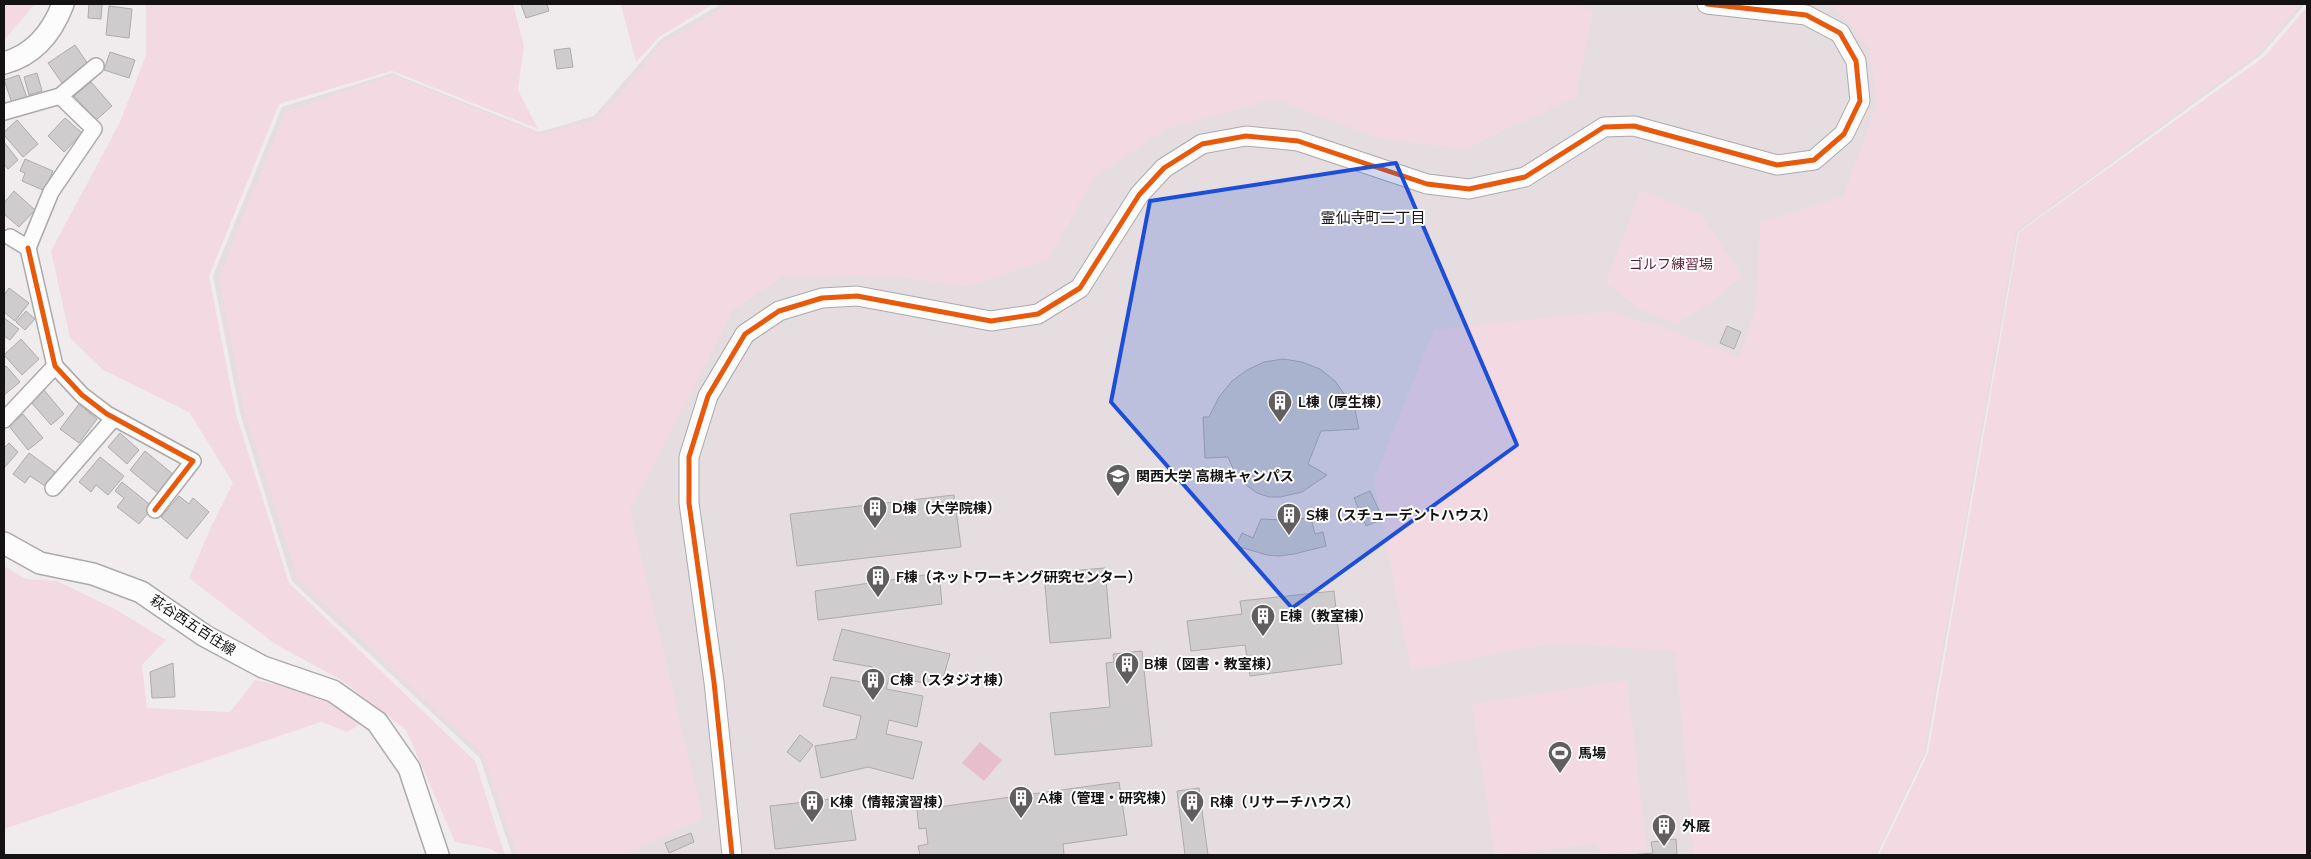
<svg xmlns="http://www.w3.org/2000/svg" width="2311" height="859" font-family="'Nunito Sans','Noto Sans JP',sans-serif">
<rect width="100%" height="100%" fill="#f0ecee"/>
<path fill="#e5dddf" d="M721,4H2305L2261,55L2018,232L1926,753L1877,855H512L480,758L292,581L240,413L213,276L282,107L392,73L539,132L594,116L661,39Z"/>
<g fill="#f3dae2">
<path d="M4,4H35L4,40Z"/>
<path d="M146,4H513L524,46L518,90L538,129L392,71L279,104L209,276L236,414L289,583L475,761L505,855H501L491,849L455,842L406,730L341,680L275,644L189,578L211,527L233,483L189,412L103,370L70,338L51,251L120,122L146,55Z"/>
<path d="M623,4H713L658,38L636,62L621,5Z"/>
<path d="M729,4H1575L1593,11L1576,97L1464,149L1379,138L1275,99L1166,129L1094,178L1048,260L969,286L884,275H785L734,309L630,510L703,818L624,855H517L484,756L298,579L244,411L219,277L285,112L392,75L539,134L597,120L663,43Z"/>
<path d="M1820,4H2301L2259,53L2016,231L1924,752L1875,855H1694L1675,651L1554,643L1411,670L1374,480L1434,330L1607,311L1674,331L1739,358L1756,308L1760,222L1843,197L1877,104L1869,49L1836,8Z"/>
<path d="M2307,7V855H1879L1928,753L2019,232L2264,57Z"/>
<path d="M1640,191L1702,215L1742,276L1712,302L1676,324L1639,309L1606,283Z"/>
<path d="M4,566L26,579L57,581L115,609L166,640L142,665L147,708L230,712L255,680L328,696L361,724L347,732L321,722L4,829Z"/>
<path d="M1627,680L1647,849L1600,854L1597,844L1495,855L1472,704Z"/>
</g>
<path fill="#e7bfcc" d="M980,742L1002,760L984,781L962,763Z"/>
<g fill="#cecccc" stroke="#adabac">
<path d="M89,4H102L101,19L88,18Z"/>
<path d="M521,4H547L549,11L526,18Z"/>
<path d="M109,6L132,9L129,38L106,35Z"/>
<path d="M75,45L88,64L62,83L48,63Z"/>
<path d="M570,48L573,67L557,69L554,50Z"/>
<path d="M110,52L135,60L129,78L104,70Z"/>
<path d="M37,73L42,91L29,95L24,77Z"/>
<path d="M19,75L27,98L12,103L4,80Z"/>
<path d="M91,82L112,106L96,120L74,96Z"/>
<path d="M65,118L82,133L64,152L48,136Z"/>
<path d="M17,120L38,144L23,157L4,135V132Z"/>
<path d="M4,142L18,160L8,169L4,164Z"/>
<path d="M25,159L53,171L45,191L22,181L25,173L20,171Z"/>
<path d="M14,191L35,210L19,227L4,214V203Z"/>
<path d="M9,288L29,303L15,321L4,312V295Z"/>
<path d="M26,311L35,319L25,330L16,322Z"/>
<path d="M4,318L19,329L10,340L4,336Z"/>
<path d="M1727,326L1741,332L1734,349L1720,343Z"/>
<path d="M21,339L39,359L22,375L4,355Z"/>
<path d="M1283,359L1302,362L1320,369L1335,381L1355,409L1359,429L1321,431L1308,464L1327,475L1302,492L1280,497H1269L1257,493L1246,485L1234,471L1228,457L1205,458L1203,417H1209L1219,397L1232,381L1247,370L1264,362Z"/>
<path d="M6,366L20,382L4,395V368Z"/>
<path d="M44,390L64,414L51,425L31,402Z"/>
<path d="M79,404L97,419L79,443L60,429Z"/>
<path d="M23,414L43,438L28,450L9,426Z"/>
<path d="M120,433L139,450L127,464L108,447Z"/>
<path d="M9,443L18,452L4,468V448Z"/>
<path d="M145,451L174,475L159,494L130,470Z"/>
<path d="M29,453L55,472L45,486L30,476L25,483L13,474Z"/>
<path d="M100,457L124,476L108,495L96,485L91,492L79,482Z"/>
<path d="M122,482L153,507L139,524L117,507L124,498L115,491Z"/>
<path d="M1370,491L1383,519L1366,526L1354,498Z"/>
<path d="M954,495L961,547L797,566L790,514Z"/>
<path d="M179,496L189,504L193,498L209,512L187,539L161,517Z"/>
<path d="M1311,518L1315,534L1323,532L1326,546L1294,554L1279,556L1267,555L1236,546L1242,533L1253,538L1261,519L1284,520Z"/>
<path d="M1105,568L1111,638L1050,643L1044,573Z"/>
<path d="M939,573L942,604L818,620L815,591Z"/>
<path d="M1334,591L1342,664L1250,676L1245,645L1191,651L1187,621L1242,614L1240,601Z"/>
<path d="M842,629L950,654L941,685L889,678L886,689L923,696L917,727L889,720L886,734L922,742L913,779L868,767L821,778L815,746L856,739L861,716L823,706L831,677L869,683L872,667L833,660Z"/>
<path d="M1142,651L1152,746L1055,755L1050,713L1110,707L1106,663L1114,662L1113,654Z"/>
<path d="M173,663L175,697L152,698L150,672Z"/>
<path d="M800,735L813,745L800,762L787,752Z"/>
<path d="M1119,782L1127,835L1063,844L1064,855H920L918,846L928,844L926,828L919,829L917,810Z"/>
<path d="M1199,788L1208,855H1185L1177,791Z"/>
<path d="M849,797L856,840L775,849L770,806Z"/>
<path d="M691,833L694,842L669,853L665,843Z"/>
<path d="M1676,839L1677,855H1630L1653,853L1651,842Z"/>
</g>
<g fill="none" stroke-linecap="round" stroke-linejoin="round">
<defs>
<g id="minor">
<path d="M4,112L60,96L96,66"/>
<path d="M10,237L28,248L51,192L94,129L60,96"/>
<path d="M28,248L55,366L82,395L107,414L193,461L155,510"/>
<path d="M4,420L55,366"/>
<path d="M53,488L114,418"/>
</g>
<path id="tertiary" d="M732,855L714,682L689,503V457L708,396L745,334L779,311L822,298L857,296L991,321L1038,314L1080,288L1139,195L1164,168L1202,144L1246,136L1298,141L1427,184L1469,189L1525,177L1604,127L1634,126L1777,165L1814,160L1844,134L1860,101L1856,61L1840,33L1806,15L1707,4"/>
<g id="secondary">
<path d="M4,63C34,55 52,33 63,4"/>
<path d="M4,543L40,563L93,574L141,592L205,636L263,667L333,691L377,722L409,768L438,855"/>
</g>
</defs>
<use href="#minor" stroke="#aca9aa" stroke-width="18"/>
<use href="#tertiary" stroke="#aca9aa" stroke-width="21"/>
<use href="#secondary" stroke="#aca9aa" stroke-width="24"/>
<use href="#minor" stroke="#fdfcfc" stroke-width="15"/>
<use href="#tertiary" stroke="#fdfcfc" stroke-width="19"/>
<use href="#secondary" stroke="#fdfcfc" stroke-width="21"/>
<defs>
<g id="cycleway">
<path d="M28,248L55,366L82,395L107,414L193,461L155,510"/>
<path d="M732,855L714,682L689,503V457L708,396L745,334L779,311L822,298L857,296L991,321L1038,314L1080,288L1139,195L1164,168L1202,144L1246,136L1298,141L1427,184L1469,189L1525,177L1604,127L1634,126L1777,165L1814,160L1844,134L1860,101L1856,61L1840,33L1806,15L1707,4"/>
</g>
</defs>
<use href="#cycleway" stroke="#fff" stroke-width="8"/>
<use href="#cycleway" stroke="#e8590c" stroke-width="5"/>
</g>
<path fill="#1d4ed8" fill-opacity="0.2" stroke="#1d4ed8" stroke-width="4" stroke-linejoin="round" d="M1396,163L1517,445L1292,608L1111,402L1150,201Z"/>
<defs>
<symbol id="building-pin" viewBox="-11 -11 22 30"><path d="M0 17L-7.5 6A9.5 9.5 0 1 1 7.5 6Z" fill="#615e60" stroke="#fff"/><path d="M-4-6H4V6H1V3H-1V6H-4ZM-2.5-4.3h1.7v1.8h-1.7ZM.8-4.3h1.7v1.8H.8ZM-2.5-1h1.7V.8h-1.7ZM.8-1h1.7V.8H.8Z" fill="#fff"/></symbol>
<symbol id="university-pin" viewBox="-11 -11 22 30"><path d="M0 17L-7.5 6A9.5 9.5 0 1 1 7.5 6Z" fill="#615e60" stroke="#fff"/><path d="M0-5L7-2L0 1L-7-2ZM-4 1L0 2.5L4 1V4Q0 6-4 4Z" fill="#fff"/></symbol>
<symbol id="stadium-pin" viewBox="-11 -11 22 30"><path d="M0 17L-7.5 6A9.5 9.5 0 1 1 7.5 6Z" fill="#615e60" stroke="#fff"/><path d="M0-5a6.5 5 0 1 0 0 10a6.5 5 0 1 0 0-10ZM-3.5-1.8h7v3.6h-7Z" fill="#fff"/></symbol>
</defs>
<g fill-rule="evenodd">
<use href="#building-pin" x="1266" y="388" width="28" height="38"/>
<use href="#university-pin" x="1104" y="462" width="28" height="38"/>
<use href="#building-pin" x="861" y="494" width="28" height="38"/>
<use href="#building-pin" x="1275" y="501" width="28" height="38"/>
<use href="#building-pin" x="864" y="563" width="28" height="38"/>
<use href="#building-pin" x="1249" y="602" width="28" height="38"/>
<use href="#building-pin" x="1113" y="650" width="28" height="38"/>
<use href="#building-pin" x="859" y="666" width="28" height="38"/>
<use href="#stadium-pin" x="1546" y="739" width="28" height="38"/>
<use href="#building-pin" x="1007" y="784" width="28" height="38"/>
<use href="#building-pin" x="798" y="788" width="28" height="38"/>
<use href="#building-pin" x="1178" y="788" width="28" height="38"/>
<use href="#building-pin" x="1650" y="812" width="28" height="38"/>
</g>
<g text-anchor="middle" stroke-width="4" stroke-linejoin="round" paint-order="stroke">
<g font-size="14" fill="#5c1c36" stroke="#fff">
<text x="1671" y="269">ゴルフ練習場</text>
</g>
<g font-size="14" font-weight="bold" fill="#141213" stroke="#fff" text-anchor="start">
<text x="1298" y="407">L棟（厚生棟）</text>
<text x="1136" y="481">関西大学 高槻キャンパス</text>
<text x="892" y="513">D棟（大学院棟）</text>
<text x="1306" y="520">S棟（スチューデントハウス）</text>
<text x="896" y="582">F棟（ネットワーキング研究センター）</text>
<text x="1280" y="621">E棟（教室棟）</text>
<text x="1144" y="669">B棟（図書・教室棟）</text>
<text x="890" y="685">C棟（スタジオ棟）</text>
<text x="1578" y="758">馬場</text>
<text x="1038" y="803">A棟（管理・研究棟）</text>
<text x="830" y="807">K棟（情報演習棟）</text>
<text x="1210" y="807">R棟（リサーチハウス）</text>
<text x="1682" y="831">外厩</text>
</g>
<g font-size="14" fill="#141213" stroke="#fff">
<text transform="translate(193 625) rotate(33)" y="5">萩谷西五百住線</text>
</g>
<g font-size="15" fill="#141213" stroke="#fff">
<text x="1373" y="223">霊仙寺町二丁目</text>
</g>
</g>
<rect width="2311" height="859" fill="none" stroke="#141213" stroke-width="10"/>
</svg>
